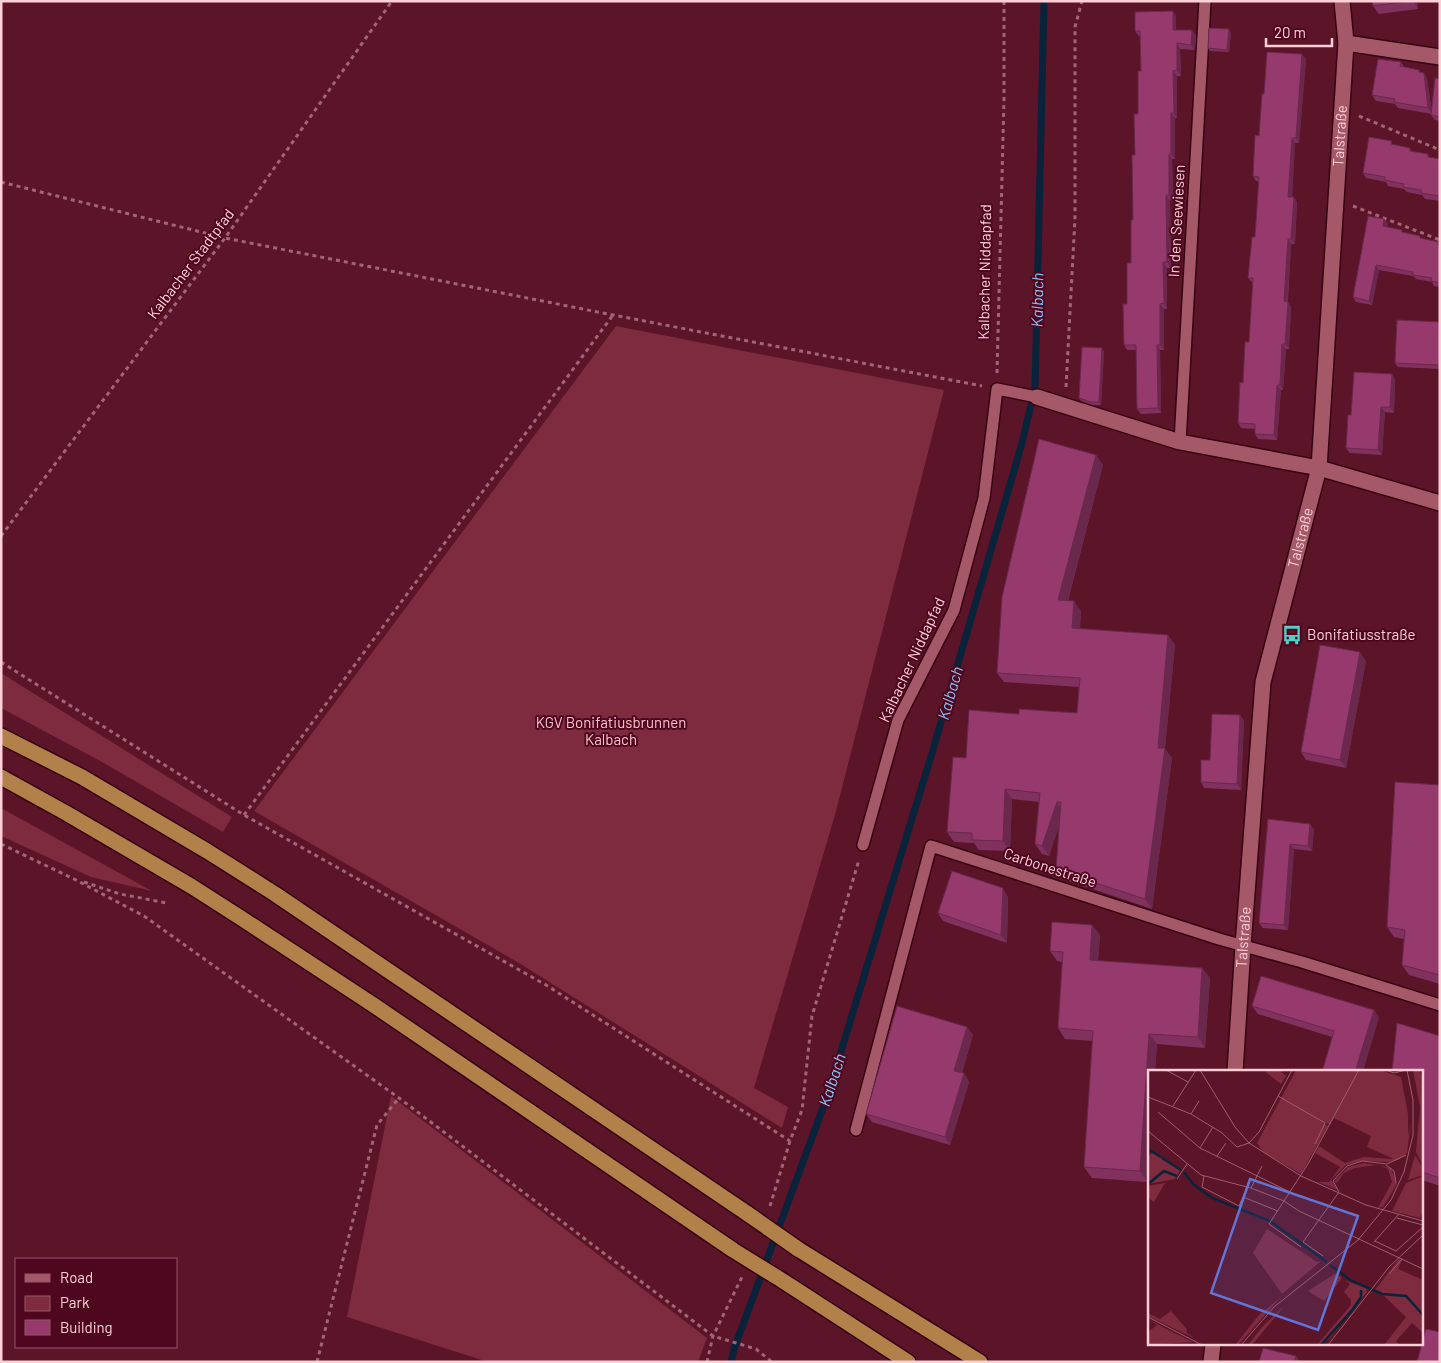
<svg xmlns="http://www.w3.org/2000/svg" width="1441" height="1363" font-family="Barlow,sans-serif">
<rect width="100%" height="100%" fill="#5b1428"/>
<g fill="#7e2a3f">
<path d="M616,326L944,390L835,815L754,1088L788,1107L782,1128L519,963L254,811Z"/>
<path d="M1,673L232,817L223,832L102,762L1,708Z"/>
<path d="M1,808L152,891L91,877L1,836Z"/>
<path d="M391,1096L707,1338L698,1362H488L347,1317Z"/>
</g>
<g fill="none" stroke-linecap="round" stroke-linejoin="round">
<path stroke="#08233a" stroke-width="7" d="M731,1362L734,1349L828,1094L932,753L1022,443L1035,388L1044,1"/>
<defs>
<g id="service">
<path d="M1180,442L1205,1"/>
<path d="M863,845L898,720L954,610L984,498L997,389L1037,397"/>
<path d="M856,1130L931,846L1219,939L1302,962L1440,1005"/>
</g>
<g id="minor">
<path d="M1346,43L1440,57"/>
<path d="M1037,397L1180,442L1319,468L1440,503"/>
<path id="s1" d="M1235,1072L1243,946L1263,682L1319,468L1346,43L1342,1"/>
<path d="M1211,1362L1213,1344"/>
</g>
<g id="motorway">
<path d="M1,736L82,777L207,851L275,894L748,1214"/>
<path d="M1,777L66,813L191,886L241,918L375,1006L733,1250"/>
<path d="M798,1249L980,1362"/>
<path d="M783,1281L908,1362"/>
</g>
</defs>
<use href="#service" stroke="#370313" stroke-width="14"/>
<use href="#minor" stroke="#370313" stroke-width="18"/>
<use href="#motorway" stroke="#370313" stroke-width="18"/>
<g stroke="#a16674" stroke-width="3" stroke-dasharray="4 4" stroke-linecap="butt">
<path d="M1359,116L1440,150"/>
<path d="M1,182L225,238L613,315L982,386"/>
<path d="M1353,206L1440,240"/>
<path d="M997,373L1004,99V1"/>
<path d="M1066,387L1075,218V27L1082,1"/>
<path d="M1,536L225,238L392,1"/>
<path d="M1,662L244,815L546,985L790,1141"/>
<path d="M244,815L613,315"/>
<path d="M1,844L74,879L144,916L399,1098L713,1336L756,1349L772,1362"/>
<path d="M84,882L120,894L167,903"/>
<path d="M770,1206L790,1141L802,1110L812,1016L859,860"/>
<path d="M317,1362L377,1125L399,1098"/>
<path d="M707,1362L713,1336L742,1277"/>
</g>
<use href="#service" stroke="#a55867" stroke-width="11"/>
<use href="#minor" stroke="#a55867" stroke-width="15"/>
<use href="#motorway" stroke="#b2814a" stroke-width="15"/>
<defs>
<g id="motorway-bridge">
<path d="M748,1214L798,1249"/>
<path d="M733,1250L783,1281"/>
</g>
</defs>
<use href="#motorway-bridge" stroke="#370313" stroke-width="18" stroke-linecap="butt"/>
<use href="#motorway-bridge" stroke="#b2814a" stroke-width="15"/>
</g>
<g fill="#81315e">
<path d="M1372,1H1417L1418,9L1379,14L1373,6Z"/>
<path d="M1176,16V30L1196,35L1195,50L1180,49L1181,76H1177V118H1175V159H1172L1173,200H1170L1171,268H1167V309H1164V350H1160L1161,413L1141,414L1137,409L1136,350H1127L1124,345L1131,263L1133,220L1135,155L1138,114L1141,71L1140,36H1139L1135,31Z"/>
<path d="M1231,32L1229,52L1210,51L1208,48Z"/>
<path d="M1306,59L1299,143H1295L1292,197H1294L1297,202L1295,244H1291L1288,302L1291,307L1289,349H1286L1283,390H1281L1277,440L1258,439L1255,434V429L1241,428L1238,423L1249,342L1253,283L1248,278L1255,237L1259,182L1256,181L1253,176L1259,136L1264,94Z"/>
<path d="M1401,62L1404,67L1419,70L1421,73H1424L1427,79L1432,112L1440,79V121L1435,120L1431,115L1432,114L1398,108L1395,104L1376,101L1372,95Z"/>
<path d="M1395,145L1430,157L1440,159V201L1425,199L1422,195L1407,192L1404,189L1388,186L1386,182L1366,178L1363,173Z"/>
<path d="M1388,223L1387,227L1422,239L1440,244V287L1434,286L1432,282L1416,279L1413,276L1379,270L1372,305L1356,302L1353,297Z"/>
<path d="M1440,322V369L1398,367L1395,363Z"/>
<path d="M1104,351L1101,405H1093L1081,401L1079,398Z"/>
<path d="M1392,374L1395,380L1394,413L1385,412L1382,455L1350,453L1346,448L1351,415Z"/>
<path d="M1096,455L1103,465L1068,601L1081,611L1080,629L1168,635L1175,645L1165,749L1172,758L1152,909L1063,879L1056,870L1059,825L1049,856L1042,854L1035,844L1039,802L1012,799L1010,851L979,850L974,843L954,842L947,832L966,758L1019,714L1077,713L1079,687L1004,682L997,673Z"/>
<path d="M1366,661L1346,768L1306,760L1301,752Z"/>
<path d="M1240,715L1244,721L1241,790L1204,788L1201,782L1210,760Z"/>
<path d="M1440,785V984L1409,975L1402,965L1404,939L1394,937L1387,927Z"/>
<path d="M1268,819L1314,829L1312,851L1294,849L1288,930L1263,928L1259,923Z"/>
<path d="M1008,897L1007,943L943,921L938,913Z"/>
<path d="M1092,925L1100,935L1098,961L1202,968L1210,978L1205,1048L1157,1044L1155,1072H1150V1145L1147,1182L1092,1178L1084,1167L1093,1041L1065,1039L1058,1028L1062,962L1057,961L1050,951Z"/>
<path d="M1252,1006L1374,1010L1379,1018L1332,1037L1258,1014Z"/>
<path d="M967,1027L973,1035L962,1073H964L969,1082L950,1145L872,1122L866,1114Z"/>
<path d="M1440,1036V1186L1422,1180V1072Z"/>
</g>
<g fill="#69284c">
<path d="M1413,1H1417L1418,9Z"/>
<path d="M1173,11L1176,16V36L1173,30Z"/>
<path d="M1229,29L1231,32L1229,52L1227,50Z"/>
<path d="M1192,30L1196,35L1195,50L1191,45Z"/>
<path d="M1177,43L1180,49L1181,76L1177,70Z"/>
<path d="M1302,54L1306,59L1299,143L1296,138Z"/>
<path d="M1173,71L1177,76V118L1174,113Z"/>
<path d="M1424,73L1427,79L1432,114L1428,108Z"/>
<path d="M1171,113L1175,118V159L1171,154Z"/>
<path d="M1292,138L1295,143L1292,202L1288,197Z"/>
<path d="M1169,154L1172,159L1173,200L1169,195Z"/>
<path d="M1166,195L1170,200L1171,268L1167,262Z"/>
<path d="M1294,197L1297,202L1295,244L1291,239Z"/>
<path d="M1384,219L1388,223L1386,231L1383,226Z"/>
<path d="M1288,239L1291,244L1287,307L1284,301Z"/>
<path d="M1163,262L1167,268V309L1164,303Z"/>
<path d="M1376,265L1379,270L1372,305L1369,301Z"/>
<path d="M1288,302L1291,307L1289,349L1285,344Z"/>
<path d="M1160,304L1164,309V350L1160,345Z"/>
<path d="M1282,344L1286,349L1283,390L1280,385Z"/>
<path d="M1157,345L1160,350L1161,413L1158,408Z"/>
<path d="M1102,348L1104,351L1101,405L1099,402Z"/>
<path d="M1392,374L1395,380L1394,413L1390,407Z"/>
<path d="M1277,385L1281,390L1277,440L1274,435Z"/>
<path d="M1381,407L1385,412L1382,455L1378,450Z"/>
<path d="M1096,455L1103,465L1065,610L1058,600Z"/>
<path d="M1074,601L1081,611L1079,638L1072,628Z"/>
<path d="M1168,635L1175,645L1165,749L1172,758L1152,909L1145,899Z"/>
<path d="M1360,652L1366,661L1346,768L1340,760Z"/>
<path d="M1240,715L1244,721L1241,790L1237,784Z"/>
<path d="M1005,789L1012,799L1010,851L1003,841Z"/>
<path d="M1057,802L1064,812L1049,856L1042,846Z"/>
<path d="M1310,824L1314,829L1312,851L1308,846Z"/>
<path d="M1290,844L1294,849L1288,930L1284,925Z"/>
<path d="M1003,888L1008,897L1007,943L1001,935Z"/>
<path d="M1092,925L1100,935L1097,971L1090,960Z"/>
<path d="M1202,968L1210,978L1205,1048L1198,1037Z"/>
<path d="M1374,1010L1379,1018L1363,1072H1355Z"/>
<path d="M967,1027L973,1035L960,1079L954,1071Z"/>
<path d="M1149,1034L1157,1044L1155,1072H1150V1145L1147,1182L1140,1171Z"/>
<path d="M964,1073L969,1082L950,1145L945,1137Z"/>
<path d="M1296,1356L1300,1361L1299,1362H1294Z"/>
</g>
<g fill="#96396d" stroke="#69284c">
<path d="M1372,1H1411L1373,6Z"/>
<path d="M1173,11V30H1192L1191,45L1177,43V70L1173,71L1174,113H1171V154H1169V195H1166L1167,262H1163L1164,303L1160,304V345H1157L1158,408L1137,409L1136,345H1124L1123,304H1127V263H1131V220H1133L1132,155H1135L1134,114H1138V71H1141L1140,31H1135V12Z"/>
<path d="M1209,28L1229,29L1227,50L1208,48Z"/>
<path d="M1267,52L1302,54L1296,138H1292L1288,197H1294L1291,239H1288L1284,301L1288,302L1285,344H1282L1280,385H1277L1274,435L1255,434V424L1238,423L1240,382L1243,383L1245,342H1249L1253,278H1248L1252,237H1255L1259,177L1253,176L1255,135L1259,136L1262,94H1264Z"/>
<path d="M1378,59L1401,62L1400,66L1419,70V72L1424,73L1428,108L1394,102L1395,99L1372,95Z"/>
<path d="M1435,78L1440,79V117L1431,115Z"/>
<path d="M1369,137L1392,141L1391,144L1410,148V151L1428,154V157L1440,159V196L1421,193V190L1403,187L1404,184L1385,180V177L1363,173Z"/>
<path d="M1368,216L1384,219L1383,226L1402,230V232L1420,236V238L1439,242L1438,245H1440V283L1431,281L1432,278L1413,275V272L1376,265L1369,301L1353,297Z"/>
<path d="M1397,320L1440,322V365L1395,363Z"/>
<path d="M1082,347L1102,348L1099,402H1091L1079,398Z"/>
<path d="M1354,372L1392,374L1390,407H1381L1378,450L1346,448L1348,415H1351Z"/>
<path d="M1039,439L1096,455L1058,600L1074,601L1072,628L1168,635L1158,748H1165L1145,899L1056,870L1061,802H1057L1042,846L1035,844L1040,793L1005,789L1003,841L972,840V833L947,832L953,757L966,758L969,710L1019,714V709L1077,713L1080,678L997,673L1002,597Z"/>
<path d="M1320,645L1360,652L1340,760L1301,752Z"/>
<path d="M1212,714L1240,715L1237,784L1201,782V760H1210Z"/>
<path d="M1395,782L1440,785V975L1402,965L1405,930L1387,927Z"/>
<path d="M1268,819L1310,824L1308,846L1290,844L1284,925L1259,923Z"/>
<path d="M952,871L1003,888L1001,935L938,913Z"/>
<path d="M1052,922L1092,925L1090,960L1202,968L1198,1037L1149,1034L1140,1171L1084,1167L1093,1031L1058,1028L1063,952L1050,951Z"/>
<path d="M1261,976L1374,1010L1355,1072H1322L1334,1031L1252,1006Z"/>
<path d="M897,1006L967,1027L954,1071L964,1073L945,1137L866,1114Z"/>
<path d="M1397,1023L1440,1036V1178L1422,1172V1072H1392Z"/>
<path d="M1426,1329L1440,1332V1362H1417Z"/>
<path d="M1263,1348L1296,1356L1294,1362H1259Z"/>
</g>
<defs>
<symbol id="bus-bare" viewBox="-9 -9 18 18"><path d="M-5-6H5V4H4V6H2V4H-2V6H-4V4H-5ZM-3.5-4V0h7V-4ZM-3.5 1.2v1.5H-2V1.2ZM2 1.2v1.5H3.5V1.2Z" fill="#55cec4" stroke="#4f071f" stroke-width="2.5" paint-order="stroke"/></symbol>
</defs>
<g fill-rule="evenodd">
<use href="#bus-bare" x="1278" y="621" width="28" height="28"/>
</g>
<g text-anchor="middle" stroke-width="4" stroke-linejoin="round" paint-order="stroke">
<g font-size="15" fill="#fdd0d7" stroke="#4f071f">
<text dy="5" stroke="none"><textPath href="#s1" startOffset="945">Talstraße</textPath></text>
<text transform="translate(1177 221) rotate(-87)" y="5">In den Seewiesen</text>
<text transform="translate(191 264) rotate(-53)" y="5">Kalbacher Stadtpfad</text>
<text transform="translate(985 272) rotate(-89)" y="5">Kalbacher Niddapfad</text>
<text dy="5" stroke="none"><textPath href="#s1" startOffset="540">Talstraße</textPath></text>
<text transform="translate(912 660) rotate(-65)" y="5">Kalbacher Niddapfad</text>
<text transform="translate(1050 868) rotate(18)" y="5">Carbonestraße</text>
<text dy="5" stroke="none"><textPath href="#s1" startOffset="135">Talstraße</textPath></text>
</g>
<g font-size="15" fill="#fdd0d7" stroke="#4f071f" text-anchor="start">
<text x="1307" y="640">Bonifatiusstraße</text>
</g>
<g font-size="15" fill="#fcc2cb" stroke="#4f071f">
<text x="611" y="728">KGV Bonifatiusbrunnen<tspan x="611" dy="17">Kalbach</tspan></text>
</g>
<g font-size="16" font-style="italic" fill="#8ac5fd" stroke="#4f071f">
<text transform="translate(1037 300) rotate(-89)" y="6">Kalbach</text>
<text transform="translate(950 693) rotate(-74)" y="6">Kalbach</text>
<text transform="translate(832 1080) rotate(-72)" y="6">Kalbach</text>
</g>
</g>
<g transform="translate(1148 1070)">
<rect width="275" height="275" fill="#5b1428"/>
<path d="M115,0H131L138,6L133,14ZM148,0H232L253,7L260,44V65L263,53L259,83L250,90L241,92L214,91L198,95L183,110L190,120L170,112H181L192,97L167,83L171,76L197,93L215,87L246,89L219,77L223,66L186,48L182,55L169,49L180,56L153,104L115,82L109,73ZM265,0L272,1L275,11V96L268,82L272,37ZM4,83L33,99L27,109L0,114V87ZM267,85L275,98V105L260,110ZM216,93L243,98L249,114L235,137L230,138L244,112L240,99L229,95L207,98L196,103L189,113L186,112L200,97ZM275,106V141L272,148L244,141L258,113ZM17,113L6,132L0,128V116ZM119,159L169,192L173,191L134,224L105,183ZM251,189L254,190L250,199L275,210V263L264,253L248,271L252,275H236L258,247L236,226L226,221ZM188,203L194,208L176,231L160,221ZM196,210L218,218L219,222L181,269L169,275L203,235V230L196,222L202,214ZM134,226L90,275H87L111,245ZM137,235L104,275H100L114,257ZM23,241L38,258L39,263L48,269L0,246V243L12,249ZM0,249L22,261L45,272L0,275V262L9,255Z" fill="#7e2a3f"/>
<path fill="none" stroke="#08233a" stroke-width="2.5" d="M0,79L13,87M14,88L33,100M36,102L45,114L64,128L122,151L179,192M0,114L16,101L29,106M182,195L204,211L234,224L258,226L275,245M173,275L205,239L213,227V220"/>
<path fill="none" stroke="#9c5f6e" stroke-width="1" d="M18,0L40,12M52,0L87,57L101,73L111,62L144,0M238,0L246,3L258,0M130,26L177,53L167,74M0,27L43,44L74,63L89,77L101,73L153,106L218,135L275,151M25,36L48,0M10,42L52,78L142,122M43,44L51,31M0,61L53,105L103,118L136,131L151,141L275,199M52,78L65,57M69,86L78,73M238,95L246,101L248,113M56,106L54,117L91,136L99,117M29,109L39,94M103,118L114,96M191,122L185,111L199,96L214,91L239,94L258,85M95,127L130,141M249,148L275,155M227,171L248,181L275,157M226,172L251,144M153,177L121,154L160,94L211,0M175,186L155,172L191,122M241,204L254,189M0,247L54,275M93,275L126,237L210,170L243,130L256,102L265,65V30L259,0M180,275L241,197L275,165"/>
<path fill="#6075d8" fill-opacity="0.15" stroke="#6075d8" stroke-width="2.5" d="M102,109L210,146L170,260L63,223Z"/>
<rect width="275" height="275" fill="none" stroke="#fdd0d7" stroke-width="2.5"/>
</g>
<rect width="1441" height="1363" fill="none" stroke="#fdd0d7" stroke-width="5"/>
<rect x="15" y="1258" width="162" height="90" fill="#4f071f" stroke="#955769"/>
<rect x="25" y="1274" width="25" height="8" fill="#a55867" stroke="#955769"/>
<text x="60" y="1283" font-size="15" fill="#fdd0d7">Road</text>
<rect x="25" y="1296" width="25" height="15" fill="#7e2a3f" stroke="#955769"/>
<text x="60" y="1308" font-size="15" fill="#fdd0d7">Park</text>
<rect x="25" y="1320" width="25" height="15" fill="#96396d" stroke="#955769"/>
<text x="60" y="1333" font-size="15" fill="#fdd0d7">Building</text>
<path d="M1266 38v8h66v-8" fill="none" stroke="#fdd0d7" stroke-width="2.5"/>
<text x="1274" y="38" font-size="15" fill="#fdd0d7" stroke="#4f071f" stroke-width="4" paint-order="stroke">20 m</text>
</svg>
